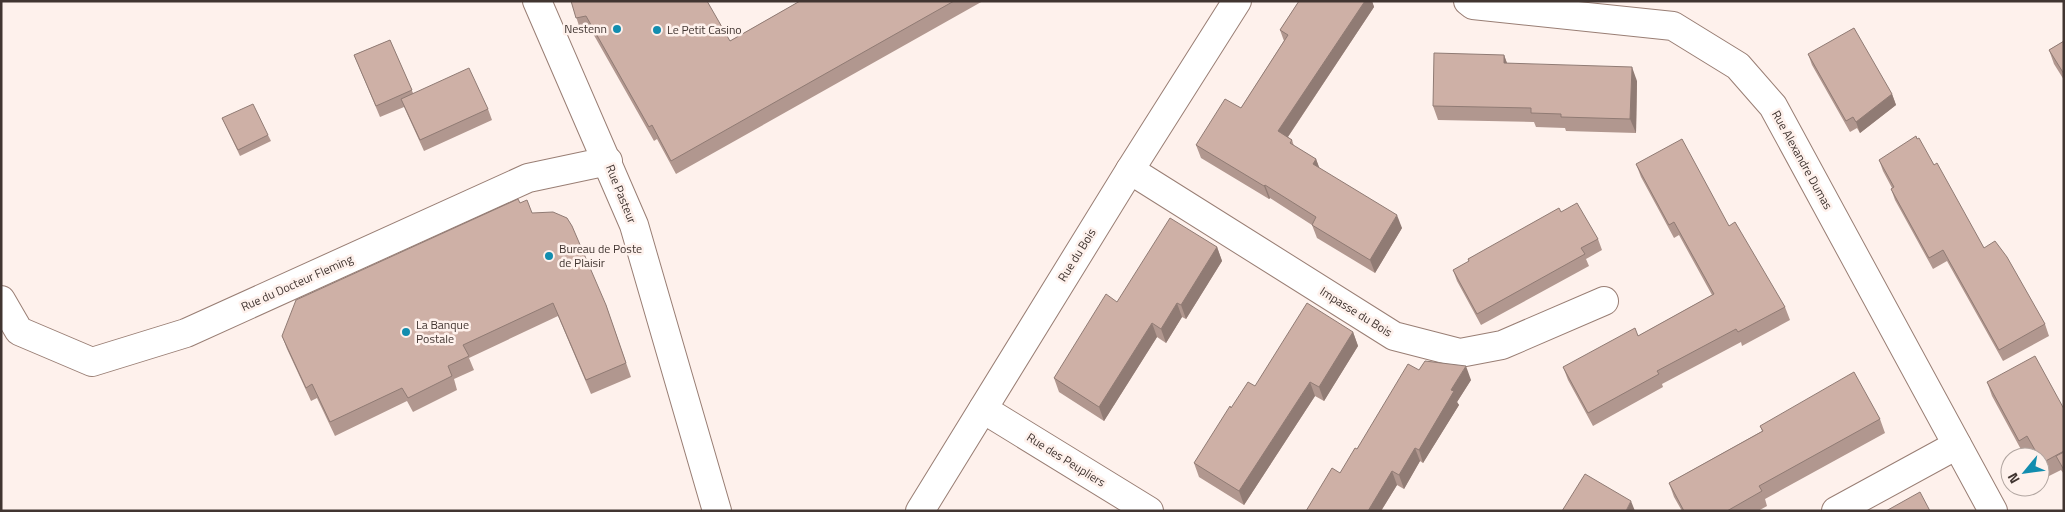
<svg xmlns="http://www.w3.org/2000/svg" width="2065" height="512" font-family="'Titillium Web',sans-serif">
<rect width="100%" height="100%" fill="#fef1ec"/>
<g fill="none" stroke-linecap="round" stroke-linejoin="round">
<defs>
<g id="street">
<path d="M537,1L634,225L717,511"/>
<path d="M1468,1L1473,5L1673,26L1738,66L1773,106L1993,511"/>
<path d="M1130,170L1394,336L1460,353L1502,345L1604,301"/>
<path d="M1,300L19,331L92,362L186,333L528,178L608,161"/>
<path d="M983,409L1149,511"/>
<path d="M1836,511L1957,445"/>
</g>
<path id="secondary" d="M920,511L1130,170L1237,1"/>
</defs>
<use href="#street" stroke="#997e74" stroke-width="30"/>
<use href="#secondary" stroke="#997e74" stroke-width="30"/>
<use href="#street" stroke="#fff" stroke-width="28"/>
<use href="#secondary" stroke="#fff" stroke-width="28"/>
</g>
<g fill="#b1978f">
<path d="M571,1L730,41L800,1H983L676,174L657,139L654,141L591,30L581,32Z"/>
<path d="M1299,1H1372L1374,7L1288,137L1292,140L1294,146L1316,159L1319,168L1402,228L1375,273L1317,238L1312,225L1270,198L1269,199L1201,158L1196,145L1241,108L1284,41L1280,30Z"/>
<path d="M390,40L413,93L488,109L492,120L424,151L404,107L380,117L354,55Z"/>
<path d="M2064,41V80L2054,64L2049,50Z"/>
<path d="M1808,54L1892,94L1896,105L1860,133L1857,128L1850,132L1812,65Z"/>
<path d="M1504,55L1507,63L1637,81L1636,133L1566,131L1565,128L1536,127L1534,122L1438,120L1433,106Z"/>
<path d="M222,118L268,135L271,141L240,156Z"/>
<path d="M1879,160L1934,165L1984,248L2045,324L2049,336L2003,361L1947,261L1933,269L1895,200L1891,189L1892,188L1883,171Z"/>
<path d="M1636,164L1729,226L1785,307L1790,320L1742,346L1741,342L1662,384L1663,387L1593,426L1568,380L1563,367L1638,336L1712,295L1679,235L1674,238L1641,177Z"/>
<path d="M1561,212L1598,239L1602,250L1586,259L1589,266L1481,325L1457,281L1453,270L1469,262L1468,259Z"/>
<path d="M532,213L606,305L631,377L591,394L558,316L469,358L474,370L454,379L457,390L413,412L407,401L335,436L317,398L311,401L287,349L282,336Z"/>
<path d="M1217,247L1222,261L1186,319L1182,317L1166,343L1157,337L1104,421L1059,392L1054,378L1117,302Z"/>
<path d="M1353,332L1358,346L1324,401L1315,396L1244,505L1199,477L1194,463L1231,408L1255,386Z"/>
<path d="M1419,370L1471,380L1457,402L1459,405L1423,463L1420,461L1404,489L1397,485L1381,511H1306L1340,473L1357,449Z"/>
<path d="M1987,382L2064,409V474L2061,470L2047,477L2040,464V457H2036L2032,450L2024,455L1992,396Z"/>
<path d="M1880,419L1885,433L1765,499L1767,506L1758,511H1682L1674,497L1669,483L1762,431L1760,426Z"/>
</g>
<g fill="#907b74">
<path d="M1365,1H1372L1374,7L1283,144L1278,131Z"/>
<path d="M1504,55L1509,69L1504,63Z"/>
<path d="M1632,67L1637,81L1636,133L1630,119Z"/>
<path d="M1892,94L1896,105L1860,133L1856,122Z"/>
<path d="M1316,159L1321,172L1313,164Z"/>
<path d="M1265,185L1270,198L1269,199L1264,186Z"/>
<path d="M1397,215L1402,228L1375,273L1370,260Z"/>
<path d="M1217,247L1222,261L1186,319L1181,305Z"/>
<path d="M1177,303L1182,317L1166,343L1161,329Z"/>
<path d="M1152,323L1157,337L1104,421L1099,407Z"/>
<path d="M1353,332L1358,346L1324,401L1319,387Z"/>
<path d="M1466,366L1471,380L1457,402L1459,405L1423,463L1419,450L1451,390Z"/>
<path d="M1310,382L1315,396L1244,505L1239,491Z"/>
<path d="M1415,448L1420,461L1404,489L1399,475Z"/>
<path d="M1392,471L1397,485L1381,511H1368Z"/>
<path d="M1631,501L1635,511H1626Z"/>
</g>
<g fill="#ceb0a6" stroke="#907b74">
<path d="M571,1H707L730,41L800,1H954L671,161L652,125L649,127L586,16L576,18Z"/>
<path d="M1299,1H1365L1278,131L1292,140L1290,143L1316,159L1313,164L1397,215L1370,260L1312,225L1316,217L1265,185L1264,186L1196,145L1225,99L1241,108L1288,35L1280,30Z"/>
<path d="M1854,28L1892,94L1856,122L1853,117L1846,121L1808,54Z"/>
<path d="M390,40L412,90L376,106L354,55Z"/>
<path d="M2064,41V74L2049,50Z"/>
<path d="M1434,53L1504,55V63L1632,67L1630,119L1561,117V114L1531,113V108L1433,106Z"/>
<path d="M469,68L488,109L420,140L401,99Z"/>
<path d="M253,104L268,135L238,150L222,118Z"/>
<path d="M1916,136L1917,139L1919,138L1934,165L1937,163L1984,248L1995,241L2007,257L2045,324L1999,350L1943,250L1929,258L1891,189L1894,187L1879,160Z"/>
<path d="M1682,139L1729,226L1735,222L1785,307L1738,332L1736,329L1657,371L1659,374L1588,413L1563,367L1635,328L1638,336L1714,294L1674,222L1669,225L1636,164Z"/>
<path d="M518,199L520,203L527,200L532,213L553,212L567,218L572,226L606,305L626,363L586,380L553,303L463,345L469,356L448,366L452,376L408,398L402,388L330,422L312,384L306,388L282,336L296,300Z"/>
<path d="M1577,203L1598,239L1581,248L1585,254L1477,314L1453,270L1469,261L1468,259L1559,208L1561,212Z"/>
<path d="M1170,218L1217,247L1181,305L1177,303L1161,329L1152,323L1099,407L1054,378L1106,294L1117,302Z"/>
<path d="M1307,303L1353,332L1319,387L1310,382L1239,491L1194,463L1230,406L1231,408L1248,382L1255,386Z"/>
<path d="M2035,356L2064,409V451L2042,463L2040,459V457H2039L2027,436L2019,441L1987,382Z"/>
<path d="M1425,361L1466,366L1451,390L1454,391L1419,450L1415,448L1399,475L1392,471L1368,511H1306L1332,468L1340,473L1355,448L1357,449L1408,364L1419,370Z"/>
<path d="M1854,372L1880,419L1759,486L1762,491L1727,511H1684L1669,483L1763,431L1760,426Z"/>
<path d="M2064,452V470L2056,456Z"/>
<path d="M1585,474L1631,501L1626,511H1562Z"/>
<path d="M1920,492L1930,511H1886Z"/>
</g>
<g fill="#128daf" stroke="#fef1ec" stroke-width="2">
<circle cx="617" cy="29" r="5"/>
<circle cx="657" cy="30" r="5"/>
<circle cx="549" cy="256" r="5"/>
<circle cx="406" cy="332" r="5"/>
</g>
<g text-anchor="middle" stroke-width="5" stroke-linejoin="round" paint-order="stroke">
<g font-size="12" fill="#413531" stroke="#fef1ec" text-anchor="start">
<text x="607" y="33" text-anchor="end">Nestenn</text>
<text x="667" y="34">Le Petit Casino</text>
<text x="559" y="253">Bureau de Poste<tspan x="559" dy="14">de Plaisir</tspan></text>
<text x="416" y="329">La Banque<tspan x="416" dy="14">Postale</tspan></text>
</g>
<g font-size="12" fill="#413531" stroke="#fef1ec">
<text transform="translate(1802 160) rotate(61)" y="4">Rue Alexandre Dumas</text>
<text transform="translate(621 194) rotate(68)" y="4">Rue Pasteur</text>
<text transform="translate(1077 255) rotate(-58)" y="4">Rue du Bois</text>
<text transform="translate(297 283) rotate(-24)" y="4">Rue du Docteur Fleming</text>
<text transform="translate(1356 312) rotate(32)" y="4">Impasse du Bois</text>
<text transform="translate(1066 460) rotate(32)" y="4">Rue des Peupliers</text>
</g>
</g>
<rect width="2065" height="512" fill="none" stroke="#413531" stroke-width="5"/>
<g transform="translate(2025 472) rotate(241)"><circle r="24" fill="#fef1ec" stroke="#b2a6a1"/>
<path d="M0-4L9 19L0 12L-9 19Z" fill="#128daf"/>
<text y="-8" font-size="14" font-weight="bold" text-anchor="middle" fill="#413531">N</text>
</g>
</svg>
